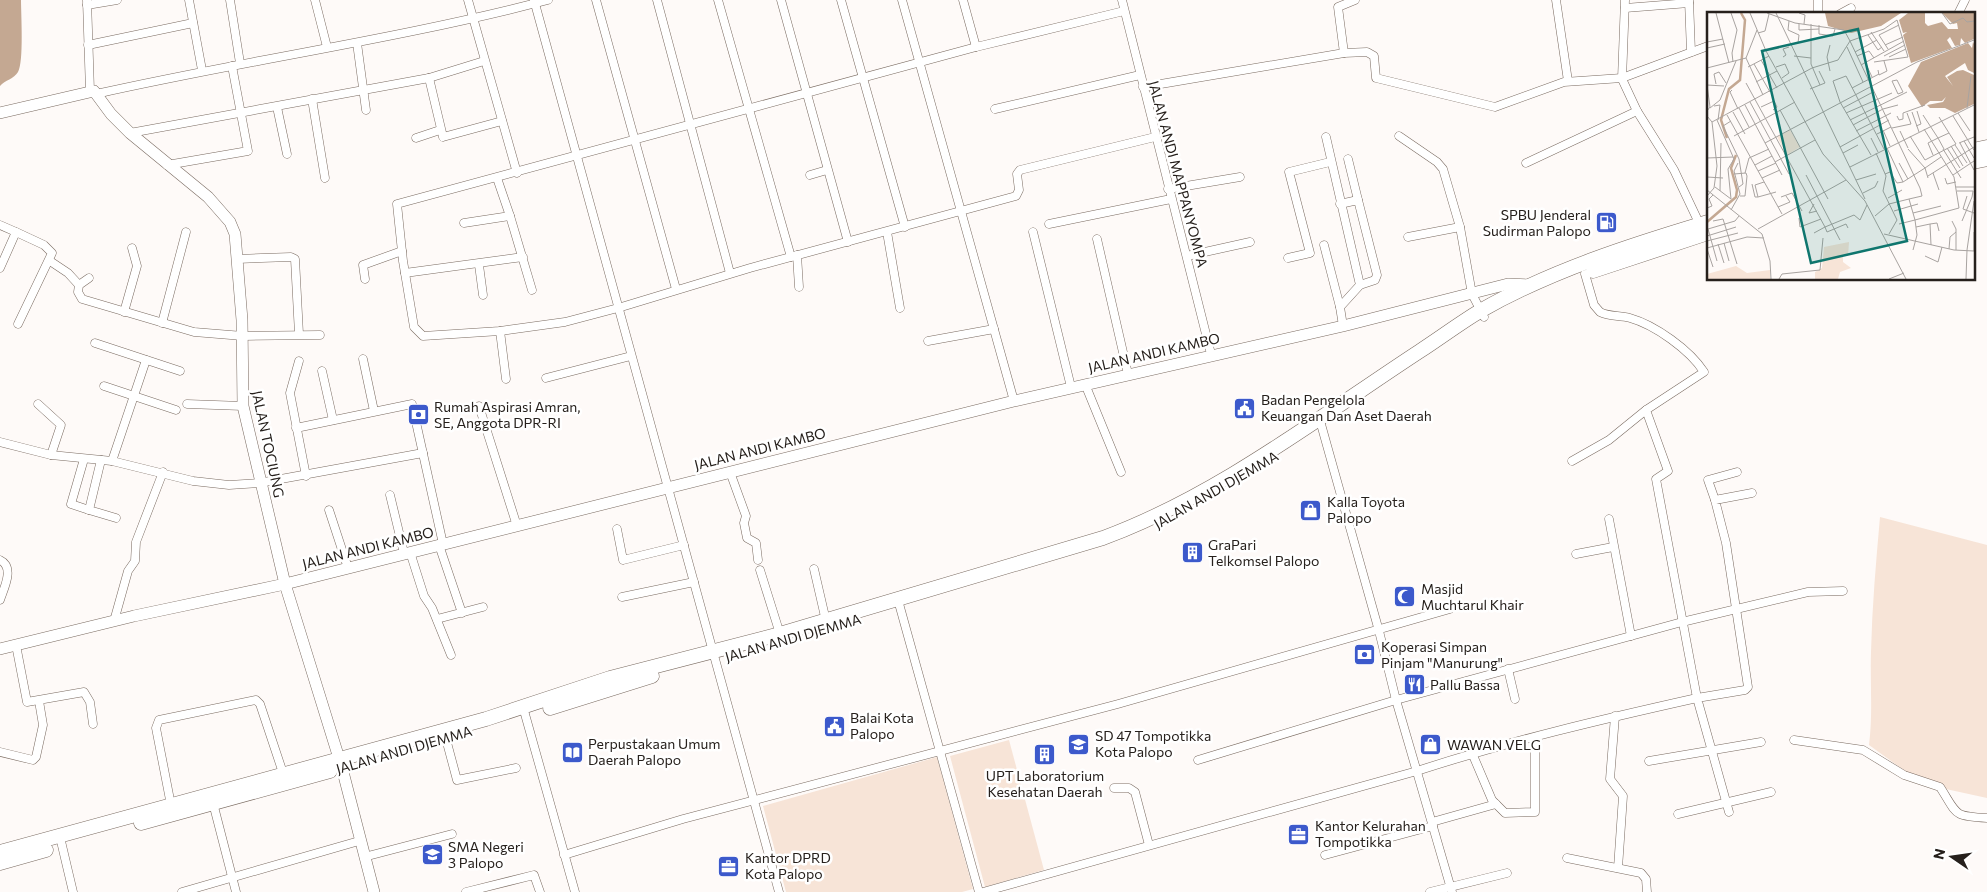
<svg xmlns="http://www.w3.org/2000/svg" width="1987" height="892" font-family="Commissioner,sans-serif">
<rect width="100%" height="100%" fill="#fefaf8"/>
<g fill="#f7e4d7">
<path d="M1880,517L1987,545V798L1923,784L1869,745C1873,714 1870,683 1871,652C1872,607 1876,562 1880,517Z"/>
<path d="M1009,740L1044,870L985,887L950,756Z"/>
<path d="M937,757L973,889L962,892H786L763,806Z"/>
</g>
<path fill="#c4a892" d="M0,0H21C21,14 24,62 18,72C14,79 5,80 0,86Z"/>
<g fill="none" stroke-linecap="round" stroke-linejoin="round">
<defs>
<g id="street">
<path d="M87,0L90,91"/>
<path d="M189,0L202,70"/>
<path d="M230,0L240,63"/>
<path d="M315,0L327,47"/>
<path d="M468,0L517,173"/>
<path d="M534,0L779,892"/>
<path d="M596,0L676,289"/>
<path d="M657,0L730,273"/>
<path d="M718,0L791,257"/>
<path d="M781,0L848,242"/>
<path d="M841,0L905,227"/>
<path d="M902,0L1014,401"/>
<path d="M963,0L976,47"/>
<path d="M1122,0L1211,354"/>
<path d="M1556,0L1568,81"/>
<path d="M1625,0L1622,79L1637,111L1674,170L1700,225"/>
<path d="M1689,0L1691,52"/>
<path d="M1818,0V14"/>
<path d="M87,5L117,0"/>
<path d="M1625,8L1689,3"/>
<path d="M1124,11L976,47L397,204L403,261L414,327L423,336L500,331L565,322L618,308L750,268L1016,196L1019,190L1017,174L1020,170L1155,137"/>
<path d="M1840,14L1851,8"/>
<path d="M1958,14L1965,0"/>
<path d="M357,43L366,110"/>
<path d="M88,45L193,23"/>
<path d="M1344,53L1338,7L1355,0"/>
<path d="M429,78L443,137L502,121"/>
<path d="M1143,87L1344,53L1367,52L1374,56L1376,78L1495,107L1564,82L1622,78L1708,46"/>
<path d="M96,94C247,60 399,39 548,0"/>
<path d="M312,99L325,178"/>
<path d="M277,107L287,154"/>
<path d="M995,109L1140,75"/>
<path d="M130,133L429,78L484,61"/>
<path d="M1399,136L1437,162L1443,169L1460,227L1472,294L1484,317"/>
<path d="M1326,137L1360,285L1340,307L1343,326"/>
<path d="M416,138L440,130"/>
<path d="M1348,159L1358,200"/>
<path d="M1526,163L1637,111"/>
<path d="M167,165L248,151L232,66"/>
<path d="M810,175L827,170"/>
<path d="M497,178L510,216"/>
<path d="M1168,189L1240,177"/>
<path d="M1340,204L1358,200L1377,275L1375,280L1360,285"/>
<path d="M464,223L510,216L532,290"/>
<path d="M1049,224L1171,199"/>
<path d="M0,225L16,232L0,268"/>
<path d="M16,232L44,245L52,253L18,324"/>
<path d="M887,232L900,308"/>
<path d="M1033,232L1071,387"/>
<path d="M1408,237L1460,227"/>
<path d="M1097,239L1128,374"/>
<path d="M1324,245L1340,307"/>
<path d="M797,255L799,287"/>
<path d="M1187,256L1250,242"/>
<path d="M1288,258L1310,253L1289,172L1330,162"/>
<path d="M237,259L291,257L295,259L299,334"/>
<path d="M50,261L68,273L79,285"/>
<path d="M479,265L483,295"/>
<path d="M405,273L523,257"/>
<path d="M89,278L79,285L78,292L82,299L194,332L243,336L320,335"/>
<path d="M365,279L363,265L402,251"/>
<path d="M124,312L137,266L132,248"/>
<path d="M162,323L186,232"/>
<path d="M500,331L506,379"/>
<path d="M928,341L994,329"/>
<path d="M95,343L180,371"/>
<path d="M363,359L374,411"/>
<path d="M299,361L290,393L306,476"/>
<path d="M322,371L333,420"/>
<path d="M546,378L631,356"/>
<path d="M1085,384L1121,472"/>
<path d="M104,386L176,410"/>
<path d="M38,404L61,425L51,455"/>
<path d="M187,404L243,406"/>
<path d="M479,406L517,526"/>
<path d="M1319,417L1379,631L1396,700L1452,892"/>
<path d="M296,428L412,404L443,544"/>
<path d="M0,442L51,455L112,461L193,481L229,485L259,483L423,453"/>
<path d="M84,459L71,504L89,510"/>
<path d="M101,460L89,510L116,518"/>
<path d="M112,461L146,360"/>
<path d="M1572,461L1609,440L1646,410"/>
<path d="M730,472L746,516L744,523L747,538L756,543L758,560"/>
<path d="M390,495L404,553"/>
<path d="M1715,500L1708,480L1737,472"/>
<path d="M329,510L348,568"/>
<path d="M1609,519L1631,636"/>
<path d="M617,529L623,560L684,545"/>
<path d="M439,545L462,613"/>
<path d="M410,552L424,596L432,608L451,655"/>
<path d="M1576,554L1613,547"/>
<path d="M0,560C15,567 4,588 0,600"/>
<path d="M814,569L826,621"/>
<path d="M760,570L780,634"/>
<path d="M622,597L694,582"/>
<path d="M898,600L979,892"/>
<path d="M437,619L483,607"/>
<path d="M114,621L128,571L135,561L136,542L163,472"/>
<path d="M16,645L27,702L84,692L90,702L93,724"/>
<path d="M1508,669L1515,699"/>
<path d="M523,707L575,892"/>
<path d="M1615,716L1610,779L1623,796L1618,868"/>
<path d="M446,739L457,780L516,768"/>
<path d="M1794,740L1863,750L1904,775L1940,787C1958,815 1952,816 1987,818"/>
<path d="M0,752L33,760L36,757L43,725L39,701"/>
<path d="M1472,753L1492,800L1505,813L1535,812V738"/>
<path d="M1198,760L1396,700L1682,622L1808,592L1843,591"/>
<path d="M1649,761L1761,742"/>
<path d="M1114,788H1129L1135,792L1149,845"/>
<path d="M213,803L236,892"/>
<path d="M171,805L156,728L159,720L256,700L260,704L283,773"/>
<path d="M1729,812L1697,698L1745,690L1748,687L1726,543L1715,500L1752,493"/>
<path d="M1678,814L1771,792"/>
<path d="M1432,822L1496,804"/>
<path d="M60,837L73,892"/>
<path d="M564,855L683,819L1118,704L1450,609"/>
<path d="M1325,855L1433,826"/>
<path d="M364,857L452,834"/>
<path d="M1567,858L1641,873L1646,879L1647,892"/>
<path d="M182,892L359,841"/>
<path d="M466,892L534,875L540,892"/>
<path d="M983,892L1417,771C1509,741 1603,719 1697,698L1656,479L1668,471L1646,410L1704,372C1690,350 1655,325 1630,318C1620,315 1609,317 1600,312L1594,305L1585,274"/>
<path d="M1430,892L1507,873"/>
</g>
<g id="secondary">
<path d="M0,113L94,91L111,114L130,133L208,197L230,222L235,234L242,320L243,406L285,584L342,768L374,892"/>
<path d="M0,649L134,616L285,584L1014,401L1343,326L1508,284L1529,285"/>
</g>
<g id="highway">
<path d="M1973,150L1987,147"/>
<path d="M1973,162L1987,159"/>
<path d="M1593,271L1708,233"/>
<path d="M550,708L652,676"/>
<path d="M141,823L330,771"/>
<path d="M0,852L486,719L610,678L780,634L1103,538C1217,496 1319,417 1420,351C1440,338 1460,323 1480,311C1550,271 1631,245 1708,222"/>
<path d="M0,863L46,850"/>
</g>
</defs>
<use href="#street" stroke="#7a6b61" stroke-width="9"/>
<use href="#secondary" stroke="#7a6b61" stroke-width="12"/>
<use href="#highway" stroke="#7a6b61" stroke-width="15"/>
<use href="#street" stroke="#fff" stroke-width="8"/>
<use href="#secondary" stroke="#fff" stroke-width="11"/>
<use href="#highway" stroke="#fff" stroke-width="14"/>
</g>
<defs>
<symbol id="fuel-square" viewBox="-11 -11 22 22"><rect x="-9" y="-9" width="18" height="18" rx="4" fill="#3c59cb" stroke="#fff"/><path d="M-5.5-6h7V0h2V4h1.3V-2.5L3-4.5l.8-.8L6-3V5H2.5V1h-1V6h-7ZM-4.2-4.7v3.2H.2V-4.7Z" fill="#fff"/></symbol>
<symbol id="civic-square" viewBox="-11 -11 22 22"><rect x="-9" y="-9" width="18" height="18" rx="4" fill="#3c59cb" stroke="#fff"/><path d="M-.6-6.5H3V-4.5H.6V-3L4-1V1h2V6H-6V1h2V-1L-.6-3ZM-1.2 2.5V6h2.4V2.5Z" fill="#fff"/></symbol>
<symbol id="bank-square" viewBox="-11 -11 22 22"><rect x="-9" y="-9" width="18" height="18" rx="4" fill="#3c59cb" stroke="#fff"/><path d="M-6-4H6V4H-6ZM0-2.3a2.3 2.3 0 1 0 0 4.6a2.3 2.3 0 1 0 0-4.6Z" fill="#fff"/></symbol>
<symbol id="shop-square" viewBox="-11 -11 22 22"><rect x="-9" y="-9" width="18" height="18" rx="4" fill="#3c59cb" stroke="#fff"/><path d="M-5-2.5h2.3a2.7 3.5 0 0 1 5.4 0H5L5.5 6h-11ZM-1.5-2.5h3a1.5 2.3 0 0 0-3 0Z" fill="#fff"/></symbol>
<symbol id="building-square" viewBox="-11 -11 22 22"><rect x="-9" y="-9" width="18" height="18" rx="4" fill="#3c59cb" stroke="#fff"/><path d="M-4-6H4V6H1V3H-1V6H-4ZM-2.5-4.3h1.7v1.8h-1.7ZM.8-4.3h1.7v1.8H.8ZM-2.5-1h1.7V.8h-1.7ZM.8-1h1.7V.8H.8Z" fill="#fff"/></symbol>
<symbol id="mosque-square" viewBox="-11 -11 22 22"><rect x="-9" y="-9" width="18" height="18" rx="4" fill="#3c59cb" stroke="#fff"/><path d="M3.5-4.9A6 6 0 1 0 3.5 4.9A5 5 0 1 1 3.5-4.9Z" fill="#fff"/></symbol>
<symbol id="restaurant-square" viewBox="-11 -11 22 22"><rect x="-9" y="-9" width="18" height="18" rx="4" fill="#3c59cb" stroke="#fff"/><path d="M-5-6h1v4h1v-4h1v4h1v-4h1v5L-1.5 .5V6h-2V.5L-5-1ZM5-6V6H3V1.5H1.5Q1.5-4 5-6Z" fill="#fff"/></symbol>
<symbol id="school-square" viewBox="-11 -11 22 22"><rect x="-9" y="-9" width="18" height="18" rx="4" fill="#3c59cb" stroke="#fff"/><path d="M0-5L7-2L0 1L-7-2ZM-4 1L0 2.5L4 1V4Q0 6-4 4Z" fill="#fff"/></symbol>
<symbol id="library-square" viewBox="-11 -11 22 22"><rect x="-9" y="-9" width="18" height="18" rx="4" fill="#3c59cb" stroke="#fff"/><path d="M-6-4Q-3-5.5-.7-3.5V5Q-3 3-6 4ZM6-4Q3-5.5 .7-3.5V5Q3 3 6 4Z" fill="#fff"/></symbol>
<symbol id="office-square" viewBox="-11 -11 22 22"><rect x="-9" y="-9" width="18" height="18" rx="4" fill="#3c59cb" stroke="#fff"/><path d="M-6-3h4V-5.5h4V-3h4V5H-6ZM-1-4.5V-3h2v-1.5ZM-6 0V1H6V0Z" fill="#fff"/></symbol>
</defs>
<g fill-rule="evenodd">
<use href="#fuel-square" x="1594" y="210" width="25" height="25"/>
<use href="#civic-square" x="1232" y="396" width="25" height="25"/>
<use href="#bank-square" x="406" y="402" width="25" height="25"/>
<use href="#shop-square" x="1298" y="498" width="25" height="25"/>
<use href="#building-square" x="1180" y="540" width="25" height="25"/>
<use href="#mosque-square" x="1392" y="584" width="25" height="25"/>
<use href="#bank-square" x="1352" y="642" width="25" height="25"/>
<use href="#restaurant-square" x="1402" y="672" width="25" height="25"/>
<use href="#civic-square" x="822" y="714" width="25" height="25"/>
<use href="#school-square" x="1066" y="732" width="25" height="25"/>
<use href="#shop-square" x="1418" y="732" width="25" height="25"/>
<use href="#library-square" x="560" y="740" width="25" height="25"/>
<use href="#building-square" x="1032" y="742" width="25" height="25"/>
<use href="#office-square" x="1286" y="822" width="25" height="25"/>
<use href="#school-square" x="420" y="842" width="25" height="25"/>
<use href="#office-square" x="716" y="854" width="25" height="25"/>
</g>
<g text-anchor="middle" stroke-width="5" stroke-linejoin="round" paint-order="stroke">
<g font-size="14" fill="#26201c" stroke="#fff">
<text transform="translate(1178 174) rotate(75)" y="5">JALAN ANDI MAPPANYOMPA</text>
<text transform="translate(1154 353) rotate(-13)" y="5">JALAN ANDI KAMBO</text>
<text transform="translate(268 444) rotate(78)" y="5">JALAN TOCIUNG</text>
<text transform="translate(760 449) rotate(-14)" y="5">JALAN ANDI KAMBO</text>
<text transform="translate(1216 490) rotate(-30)" y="5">JALAN ANDI DJEMMA</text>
<text transform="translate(368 548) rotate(-14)" y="5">JALAN ANDI KAMBO</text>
<text transform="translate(793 638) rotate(-16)" y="5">JALAN ANDI DJEMMA</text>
<text transform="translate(404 750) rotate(-16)" y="5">JALAN ANDI DJEMMA</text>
</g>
<g font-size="14" fill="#26201c" stroke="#fff" text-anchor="start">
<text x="1591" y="220" text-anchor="end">SPBU Jenderal<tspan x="1591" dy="16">Sudirman Palopo</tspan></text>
<text x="1261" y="405">Badan Pengelola<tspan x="1261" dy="16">Keuangan Dan Aset Daerah</tspan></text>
<text x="434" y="412">Rumah Aspirasi Amran,<tspan x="434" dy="16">SE, Anggota DPR-RI</tspan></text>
<text x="1327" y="507">Kalla Toyota<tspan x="1327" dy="16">Palopo</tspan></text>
<text x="1208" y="550">GraPari<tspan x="1208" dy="16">Telkomsel Palopo</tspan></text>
<text x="1421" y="594">Masjid<tspan x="1421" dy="16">Muchtarul Khair</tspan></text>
<text x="1381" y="652">Koperasi Simpan<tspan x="1381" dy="16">Pinjam "Manurung"</tspan></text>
<text x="1430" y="690">Pallu Bassa</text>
<text x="850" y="723">Balai Kota<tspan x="850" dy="16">Palopo</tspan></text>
<text x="1095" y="741">SD 47 Tompotikka<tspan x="1095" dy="16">Kota Palopo</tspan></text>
<text x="588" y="749">Perpustakaan Umum<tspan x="588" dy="16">Daerah Palopo</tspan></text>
<text x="1447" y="750">WAWAN VELG</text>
<text x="1045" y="781" text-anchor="middle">UPT Laboratorium<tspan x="1045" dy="16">Kesehatan Daerah</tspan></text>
<text x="1315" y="831">Kantor Kelurahan<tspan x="1315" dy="16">Tompotikka</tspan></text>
<text x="448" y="852">SMA Negeri<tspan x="448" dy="16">3 Palopo</tspan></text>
<text x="745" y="863">Kantor DPRD<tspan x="745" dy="16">Kota Palopo</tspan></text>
</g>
</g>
<g transform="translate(1707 12)">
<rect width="268" height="268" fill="#fefaf8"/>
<path d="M83,118L93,135L80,143L70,125ZM142,230L141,244H136V250L144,256L133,260L131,267H108V260L115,256L117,235ZM29,254L40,261L63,258V267H0V262Z" fill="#f7e4d7"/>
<path d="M118,1H194L174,14L144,21L121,14ZM201,1H218V11L221,14L235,10L241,17H251L250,11L246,12L235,1H267V27L258,31L254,26L253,33L248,34L243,25L240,28L245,36L204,51L196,23L200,20L196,21L192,8ZM266,30L267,32V61L261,58L258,51L238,64L246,74L240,65L250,59L256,58L267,63V92L248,101L238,96H223L220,93L236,90L239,85L235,89H223L215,95L201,74L214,50L261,31L265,36Z" fill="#c4a892"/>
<path fill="none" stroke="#c4a892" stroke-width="2.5" d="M20,126L14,108L22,77L33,68L38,8L34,1M0,210L29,185L30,178L24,156L29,143"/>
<path fill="none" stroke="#a8a3a0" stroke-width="1" d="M9,1L22,51M24,1L30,18L25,41L26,50M43,1L59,39L116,142L158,189L199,267M69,1L158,187M92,1L98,3L97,12M235,1L243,12L256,6L260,10L267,9M92,12V18L112,17M104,12V52L113,73M112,13V22L126,24L128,17M164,20L177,39M51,21L58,19L62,2M161,23L171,38L175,35M143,29L213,176L215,184L202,187L204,194L187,199M143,29L177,17L190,8L201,45L167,50M0,30L16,27M81,33L91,31L92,23L81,18L82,9M178,33L196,25M140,35L156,70M0,36L18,32M181,37L172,23L192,13M148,40L170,28M87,44L104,46M150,44L162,39L167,46M177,44L198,33M76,45L79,43L76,37L82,35M182,45L199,37M39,46L56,83M54,48L70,76M158,50L165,65M47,52L63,80M154,53L197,29M41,55L62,44M69,55L78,52L82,61L75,66M0,56L39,46L50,18M171,58L172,63L180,59L177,49M123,59L120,45L123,33M190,68L196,80L191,82L185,69ZM49,70L70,59M39,71L118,215L147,203L153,208L160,193M9,72L7,62L12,60L19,71M0,73L3,95L0,99M0,73L17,74M145,76L172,62M103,77L118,71L112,59M25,78L23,80L31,97M43,90L82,162M38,93L75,163M7,94L13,93L11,108M54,95L67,89L70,95L66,98M3,96L13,88L29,49M32,96L42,115M136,96L166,80M260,96L264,64M73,98L121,187M26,100L38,122M205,100L212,120M139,101L185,81M251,101L263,119M20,103L75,202M216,103L231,126L242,121L232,105M0,104L5,110L105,56L131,48L143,29L137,18L88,11L60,1M190,104L192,108L196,107V101L218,93M246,104L267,138M143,108L200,80M24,109L16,114L32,147L36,172L32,175M146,113L176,97L191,93M209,114L214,112L210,99M185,116L204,112L200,101M176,118L183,134M149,119L184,101M193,119L201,136M170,122L184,115M27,124L88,90M203,124L218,148L249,132L242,121M164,126L171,140M257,129L267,146M58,131L210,50L267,28M252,131L267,125M253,131L267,158M248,133L260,151M244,134L256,154M133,135L182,108M180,136L196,170L218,156L201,137M240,136L253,156M236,137L254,166M136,141L151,133M169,141L179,164L176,179L190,208L182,222M164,143L133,90L126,69L139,64L177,137M226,143L221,131L231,126L237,137M0,146L26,145M68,150L108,128M192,151L201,167M48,153L65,144M143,155L267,93M51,159L69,151M38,161L42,146L62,137M226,161L232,178M27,162L39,161L40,164L38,184H33M178,162L183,160L190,171L196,170M99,163L133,228M246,163L267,149M221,164L267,135M0,165L16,166M55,166L73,158M221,166L218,156L234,145M238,166L240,172L249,170M149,168L169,162M57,170L48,173L51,185L69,180M45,172L48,185H51M8,175L24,187L21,157L27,147L10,108M249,175H267M0,178L55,222L63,249L64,267M13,179L14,131M250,179H266L265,185M156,181L168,175L171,169M0,184L7,176L10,154L5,110M260,184L256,197L267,201M74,185L85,181L95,199M181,186L195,178M107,192L102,201L110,199M211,192L204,194L208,208L252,196L247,165L217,117M71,195L83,190L79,184M0,196L5,194L2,187L6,183M24,198L33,182L27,159L31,151M206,201L234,194M168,204L182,192L202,187M92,206L93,215L114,207M6,209L16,207L30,252M245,209L249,217V238M255,209L265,185M192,212L208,208L210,223L206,238M223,212L230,211L232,219M209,215L223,212L224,233M51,217L139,168M107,221L118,215L120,220L139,212L141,216M177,222L247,238L267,239M0,224L29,215M0,229L31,221M17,231L22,249M11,232L17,251M0,236L40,225L57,226M0,237L6,255M242,237L243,225L249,220M260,238L267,189M267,239V220M218,244L231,250L235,235M10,249L1,217L28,209L32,204M72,267L75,262L113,258L116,226M182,267L197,261M259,267L260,238"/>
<path fill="#0f766e" fill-opacity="0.15" stroke="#0f766e" stroke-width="2.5" d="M151,17L200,229L104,251L55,39Z"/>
<rect width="268" height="268" fill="none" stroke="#26201c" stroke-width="2.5"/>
</g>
<g transform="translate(1952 857) rotate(283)" stroke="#ffffff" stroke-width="4" paint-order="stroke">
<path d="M0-4L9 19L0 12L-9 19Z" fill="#26201c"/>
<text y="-8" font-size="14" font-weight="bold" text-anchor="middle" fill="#26201c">N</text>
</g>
</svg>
